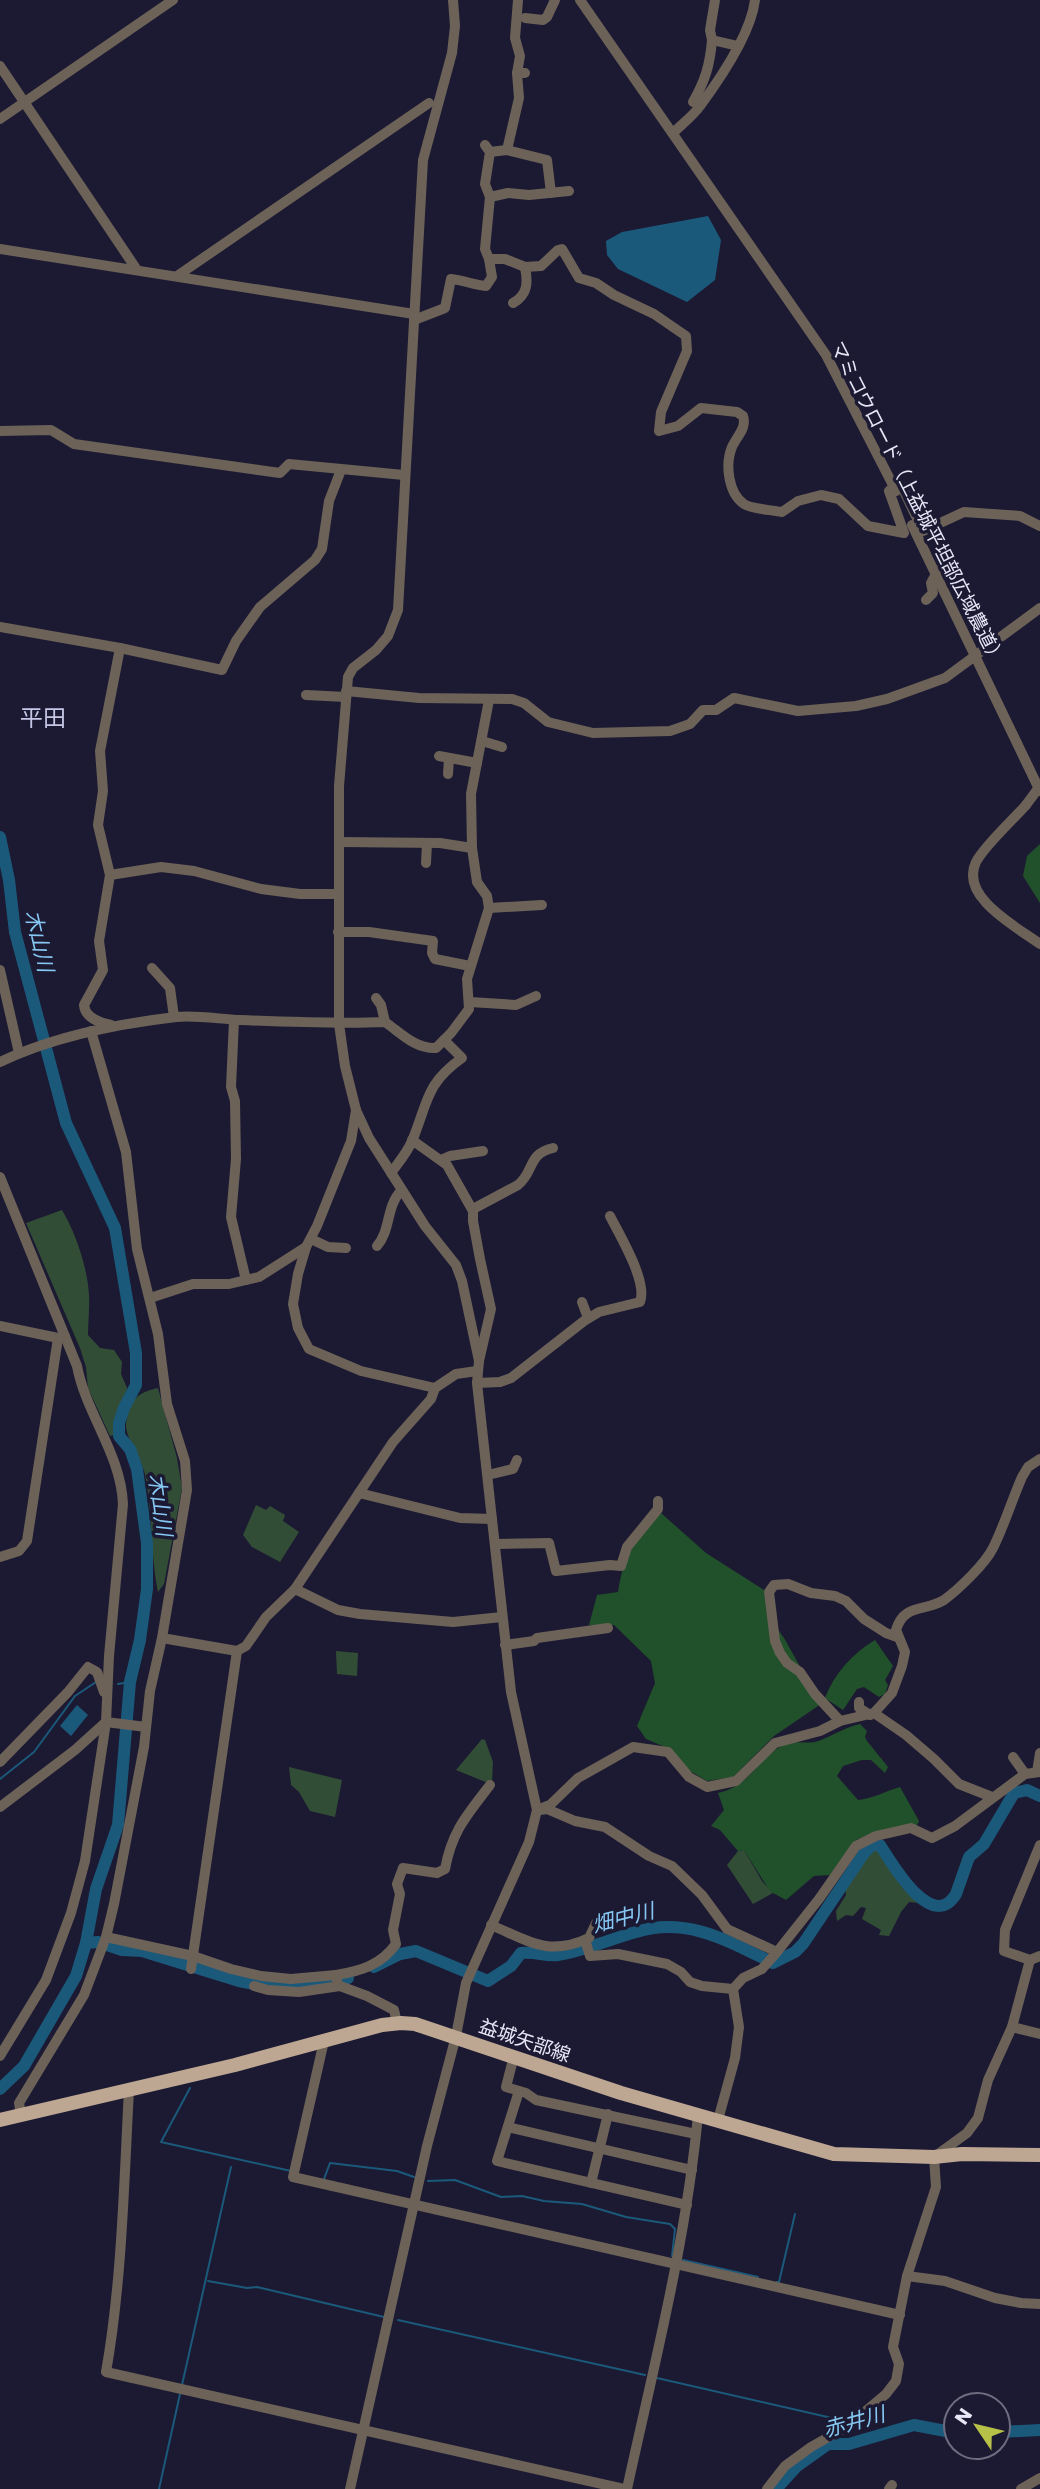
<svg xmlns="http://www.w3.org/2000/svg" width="1040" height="2489" font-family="Poppins,'Noto Sans JP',sans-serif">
<rect width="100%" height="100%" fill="#1c1a32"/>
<g fill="#324d36">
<path d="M62,1210C77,1235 91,1277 89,1307C89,1316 88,1325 88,1335L100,1348L114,1350L122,1362L121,1374L127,1388L125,1399L117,1413L114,1435L110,1436L88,1388L86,1367L80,1348L26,1223Z"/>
<path d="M158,1388L177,1458L182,1488L164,1584L158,1592C150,1553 153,1514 145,1474C142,1460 125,1437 126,1424C130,1401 135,1393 158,1388Z"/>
<path d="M256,1505L266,1510L270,1506L285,1515L283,1521L299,1532L280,1562L252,1547L243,1535Z"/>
<path d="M336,1651L358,1653L357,1676L337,1674Z"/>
<path d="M482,1739L485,1740L493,1762L492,1782L488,1783L456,1770Z"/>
<path d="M289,1767L342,1780L335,1817L310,1811L299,1792L291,1785Z"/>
<path d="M872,1848H879L910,1893L920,1903L909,1902L901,1912L889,1936L879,1935L881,1930L862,1919L866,1908L861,1907L853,1916L846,1915L837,1921L836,1911L846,1895L845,1887Z"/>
<path d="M744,1850L762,1881L773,1893L753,1904L727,1865L738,1851Z"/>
</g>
<g fill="#21512a">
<path d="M1040,844V903L1023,876L1027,856Z"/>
<path d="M661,1513L706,1553L764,1590L767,1614L784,1638L821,1704L774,1736L733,1777L707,1781L690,1771L670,1749L646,1739L637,1726L655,1683L651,1661L614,1625H589L597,1595L618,1592C625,1550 634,1542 661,1513Z"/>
<path d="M875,1640L893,1666L885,1680L888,1685L885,1694L879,1697L864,1687L857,1689L843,1710L825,1698C834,1674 852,1654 875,1640Z"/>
<path d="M860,1724L867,1731L865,1737L867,1741L888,1767L885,1773L871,1760H862L843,1766L837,1776L858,1800C872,1799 886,1791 900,1787L919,1821L916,1827L870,1834L856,1840L830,1875L814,1876L786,1900L773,1893L768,1888L744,1850L738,1851L720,1830L711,1826L724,1810L718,1793C751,1786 757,1759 783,1745C793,1740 804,1744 815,1742C830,1738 842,1728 860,1724Z"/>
</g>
<g fill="#1b597b">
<path d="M708,216L721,240L715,280L687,302L618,269L607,255L606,241L622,232Z"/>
<path d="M77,1705L88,1715L71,1736L60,1726Z"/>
</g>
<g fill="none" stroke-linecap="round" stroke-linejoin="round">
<g stroke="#1b597b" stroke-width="2">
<path d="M118,1684L130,1682"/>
<path d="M0,1779L34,1752L75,1696L96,1682"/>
<path d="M190,2088L161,2142L291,2171"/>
<path d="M324,2179L330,2163L397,2171L414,2177"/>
<path d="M428,2181L455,2180L501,2197L522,2196L544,2201L582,2204L626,2217L670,2224L675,2229L672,2256"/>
<path d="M683,2260L758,2277"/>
<path d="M208,2281L247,2288L257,2287L384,2317"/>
<path d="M777,2282H779L795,2214"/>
<path d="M398,2320L645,2375"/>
<path d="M657,2378L845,2421"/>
<path d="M182,2385L231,2167"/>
<path d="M159,2489L180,2394"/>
</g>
<g stroke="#1b597b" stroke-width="12">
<path d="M0,837L9,880L15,932L66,1123L115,1228L136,1353V1385L124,1408L119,1423V1436L130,1449L137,1469L147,1543V1589L140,1640L130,1682L118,1825L96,1889L86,1943L76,1976L24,2066L0,2089"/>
<path d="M86,1943L98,1942L122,1950L142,1951L239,1981L274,1988L348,1978"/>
<path d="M374,1967L400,1954L416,1951L488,1981L511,1966L521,1953C535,1951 546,1957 558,1955C585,1951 610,1939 636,1932C687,1916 728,1941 773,1963L795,1952L803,1944L864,1853L872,1845H880C891,1862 932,1934 956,1894L969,1857L984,1844L1014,1793L1027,1790L1040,1796"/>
<path d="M998,2432L1040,2430"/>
<path d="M776,2489L797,2466L828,2444H849L914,2425L956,2433"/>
</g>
<g stroke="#6c6258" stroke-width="10">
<path d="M518,0L515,38L520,56L517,73H525"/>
<path d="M580,0L826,355L896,491"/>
<path d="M715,0L710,30L712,40L738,46"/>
<path d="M525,18L543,20L547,17L555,0"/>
<path d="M0,66L137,270"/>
<path d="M693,102C705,81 710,65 712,40"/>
<path d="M0,119L173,0"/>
<path d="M673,133C682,124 693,116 700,106C720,79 751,33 755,0"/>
<path d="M485,145L490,152L485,184L490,197L485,249L489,259"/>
<path d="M507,150L519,98L517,73"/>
<path d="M490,152L507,150L547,160L551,193"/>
<path d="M490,197L508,193L529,195L569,191"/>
<path d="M0,249L414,314"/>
<path d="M177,276L429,103"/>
<path d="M513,303C528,295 528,282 525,267"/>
<path d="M414,320L445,308L451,279C463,280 474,285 486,286L492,277L489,259H505L525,267L541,266L558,250L562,249L579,278L596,283L614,295L654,314L686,336L687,351L661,412L659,431L678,426L701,408L737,412L743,416C747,428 737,436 732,447C725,464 728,493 744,504C751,509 772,510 782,512L798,501L821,495L839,499L868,526L904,533L889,491L894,487H902L923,531L964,512L1020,516L1040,526"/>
<path d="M0,431L51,430L74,444L280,473L289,464L404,475"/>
<path d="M912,525L1040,791"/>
<path d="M926,600L933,593L931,583L938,570"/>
<path d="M0,627L120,648L222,670L236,641L260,607L315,560L322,549L329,501L341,470"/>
<path d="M346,691L419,698L512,699L524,703L548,722L593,733L670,731L690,724L703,710H716L734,698L798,711L856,706L887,699L945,678L1040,608"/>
<path d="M306,695L346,697"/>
<path d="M482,741L502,747"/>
<path d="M439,756L477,763"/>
<path d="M448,774L449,758"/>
<path d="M1026,805C1013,820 985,845 976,862C959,897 1017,927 1040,944"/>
<path d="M339,842L440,843L472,848"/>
<path d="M426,863L427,843"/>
<path d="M110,875L161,867L194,871L261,889L300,894H339"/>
<path d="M489,908L542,905"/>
<path d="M338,932H369L433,941L432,953L435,959L470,966"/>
<path d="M152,968L170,988L174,1017"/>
<path d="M0,970L19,1053"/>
<path d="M376,998L381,1005L385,1022"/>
<path d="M470,1002L516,1005L536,996"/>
<path d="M234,1020L231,1087L235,1101L236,1159L231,1217L246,1280"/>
<path d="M111,1025C101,1023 85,1018 84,1005L103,970L99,941L110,875L98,825L103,791L100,751L120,648"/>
<path d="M0,1062C54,1036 116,1024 176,1017C196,1015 219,1019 240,1020C288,1022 337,1024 385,1022C401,1033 415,1049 436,1048L451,1033L469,1009L467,979L489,908L487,896L477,882L472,848L471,794L489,700"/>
<path d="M356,1110L351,1141L317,1226L306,1247L298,1274L293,1304L298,1328L309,1349L361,1371L435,1388"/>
<path d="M412,1140L447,1165L473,1211V1221L480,1259L491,1309L479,1361"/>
<path d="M441,1160L450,1156L483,1151"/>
<path d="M391,1173C398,1163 407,1153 412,1141C428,1103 425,1084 462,1058L444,1040"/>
<path d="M0,1177L77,1366C86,1414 121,1454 123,1504L109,1656L106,1722L85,1861L71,1913L46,1980L0,2056"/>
<path d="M473,1209L518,1185C535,1171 527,1154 553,1148"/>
<path d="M311,1239L328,1247L346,1248"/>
<path d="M377,1246C391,1230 386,1206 401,1191"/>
<path d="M150,1298L193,1284H229L259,1277L306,1247"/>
<path d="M582,1302L588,1318"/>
<path d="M0,1326L58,1338"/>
<path d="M477,1383L500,1382L511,1378L584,1321L599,1312L640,1302C648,1282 620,1236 610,1216"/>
<path d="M488,1475L513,1469L517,1460"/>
<path d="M359,1493L460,1518L492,1519"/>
<path d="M495,1544L549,1543L556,1571L610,1565L621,1566L627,1547L658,1509V1501"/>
<path d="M0,1557L19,1551L27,1541L58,1338L65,1336"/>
<path d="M295,1589L393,1442L431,1399L435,1388L456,1374L477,1371"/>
<path d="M162,1638L237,1651"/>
<path d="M505,1645L534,1641L537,1638L608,1628"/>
<path d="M859,1702V1708L870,1715"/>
<path d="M874,1713L906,1735L934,1759L959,1784L992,1797"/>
<path d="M840,1721L815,1694L800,1672L787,1663L780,1653L775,1641L769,1592L774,1585L788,1584L811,1593L835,1596L846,1601L864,1619L886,1633L897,1637"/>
<path d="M1013,1757L1025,1774"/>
<path d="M0,1762L68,1692L88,1667L97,1672L104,1692"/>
<path d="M1037,1772L1040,1753"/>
<path d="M0,1807L75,1750L106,1722L146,1727"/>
<path d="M537,1810L550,1805L578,1778L633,1747L668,1752L689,1777L707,1787L736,1781L775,1743L820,1731L840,1721L874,1713L892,1693L902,1666L905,1652L896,1630C904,1603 925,1612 944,1600C959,1589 985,1564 993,1548C1004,1526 1012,1500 1022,1477L1028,1467L1040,1459"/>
<path d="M540,1810L547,1809L575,1821L605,1827L649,1856L672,1866L702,1895L727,1929L777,1952"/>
<path d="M1040,1845L1005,1930L1004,1951L1030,1960L1040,1956"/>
<path d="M491,1925C529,1941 548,1957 589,1938L596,1923"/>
<path d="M106,1937L193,1956L231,1969L261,1976L291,1979L336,1975"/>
<path d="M585,1940L590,1956L618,1954L667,1964L681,1972L690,1982L702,1986L733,1989"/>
<path d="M191,1969L237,1651L246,1646L266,1617L295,1589L338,1610L360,1614L453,1622L502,1617"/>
<path d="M254,1986L268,1990L299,1992L340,1986L367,1996L394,2010L397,2023"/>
<path d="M338,1986L336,1975C361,1971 381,1965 396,1944L393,1930L400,1894L397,1884L403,1868L437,1873L445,1869C452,1831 467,1815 490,1785"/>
<path d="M1012,2027L1040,2034"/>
<path d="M324,2041L293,2177L900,2315"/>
<path d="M514,2056L506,2087L526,2093L536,2100L696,2134"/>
<path d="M129,2090C124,2182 122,2282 106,2372L624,2489"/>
<path d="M519,2091L497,2161L687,2205"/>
<path d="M21,2114L19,2103L84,1995L106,1937L114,1904L144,1747L150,1691L162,1638L187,1490L185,1461L167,1404L158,1334L137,1249L126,1152L91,1031"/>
<path d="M718,2120L735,2058L739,2027L733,1989L743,1978L762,1969L777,1952L819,1899L856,1846L876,1836L911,1828L932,1838L955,1826L1025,1774L1040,1772"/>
<path d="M508,2127L692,2170"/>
<path d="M591,2183L608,2114"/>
<path d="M907,2276L945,2281L995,2298L1021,2303L1040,2304"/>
<path d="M350,2489L427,2146L456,2036L466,1983L529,1842L537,1810L511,1692L477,1383L479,1361L462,1281L456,1265L425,1226L369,1138L356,1110L345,1066L339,1024V786L348,677L353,668L376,650L388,636L398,610L423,160L452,53L455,26L453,0"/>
<path d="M627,2489C654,2365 686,2242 698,2115"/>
<path d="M767,2489L785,2466L811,2447L848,2426L886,2394L896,2381L899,2364L893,2347L907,2276L936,2187L934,2157L967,2133L978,2118L988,2080L1012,2027L1030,1960"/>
<path d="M889,2489L892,2485"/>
<path d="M1021,2489L1040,2478"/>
</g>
<path stroke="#bda792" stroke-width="14" d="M0,2120L235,2065L382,2025L401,2023L415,2024L621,2093L834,2154L934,2157L962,2154L1040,2155"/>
<path stroke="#6c6258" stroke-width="10" d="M1026,805L1040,786"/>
</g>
<g text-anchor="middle" stroke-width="7" stroke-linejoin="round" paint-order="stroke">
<g font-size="19" fill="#e7e7f7" stroke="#1c1a32">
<text transform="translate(918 503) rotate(63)" y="7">マミコウロード（上益城平坦部広域農道）</text>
<text transform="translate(525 2040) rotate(19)" y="7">益城矢部線</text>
</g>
<g font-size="21" font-style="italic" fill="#86c8f3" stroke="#1c1a32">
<text transform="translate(39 941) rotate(77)" y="7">木山川</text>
<text transform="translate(160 1505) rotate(82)" y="7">木山川</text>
<text transform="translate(623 1918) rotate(-14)" y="7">畑中川</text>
<text transform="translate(854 2422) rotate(-15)" y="7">赤井川</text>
</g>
<g font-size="23" fill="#c6c6e6" stroke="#1c1a32">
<text x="43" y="726">平田</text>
</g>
</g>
<g transform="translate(977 2426) rotate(305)"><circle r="33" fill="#1c1a32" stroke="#6d6c81" stroke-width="2"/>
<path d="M0-5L12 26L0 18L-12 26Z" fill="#b7c148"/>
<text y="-10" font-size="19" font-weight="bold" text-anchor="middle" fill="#e7e7f7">N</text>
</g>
</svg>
